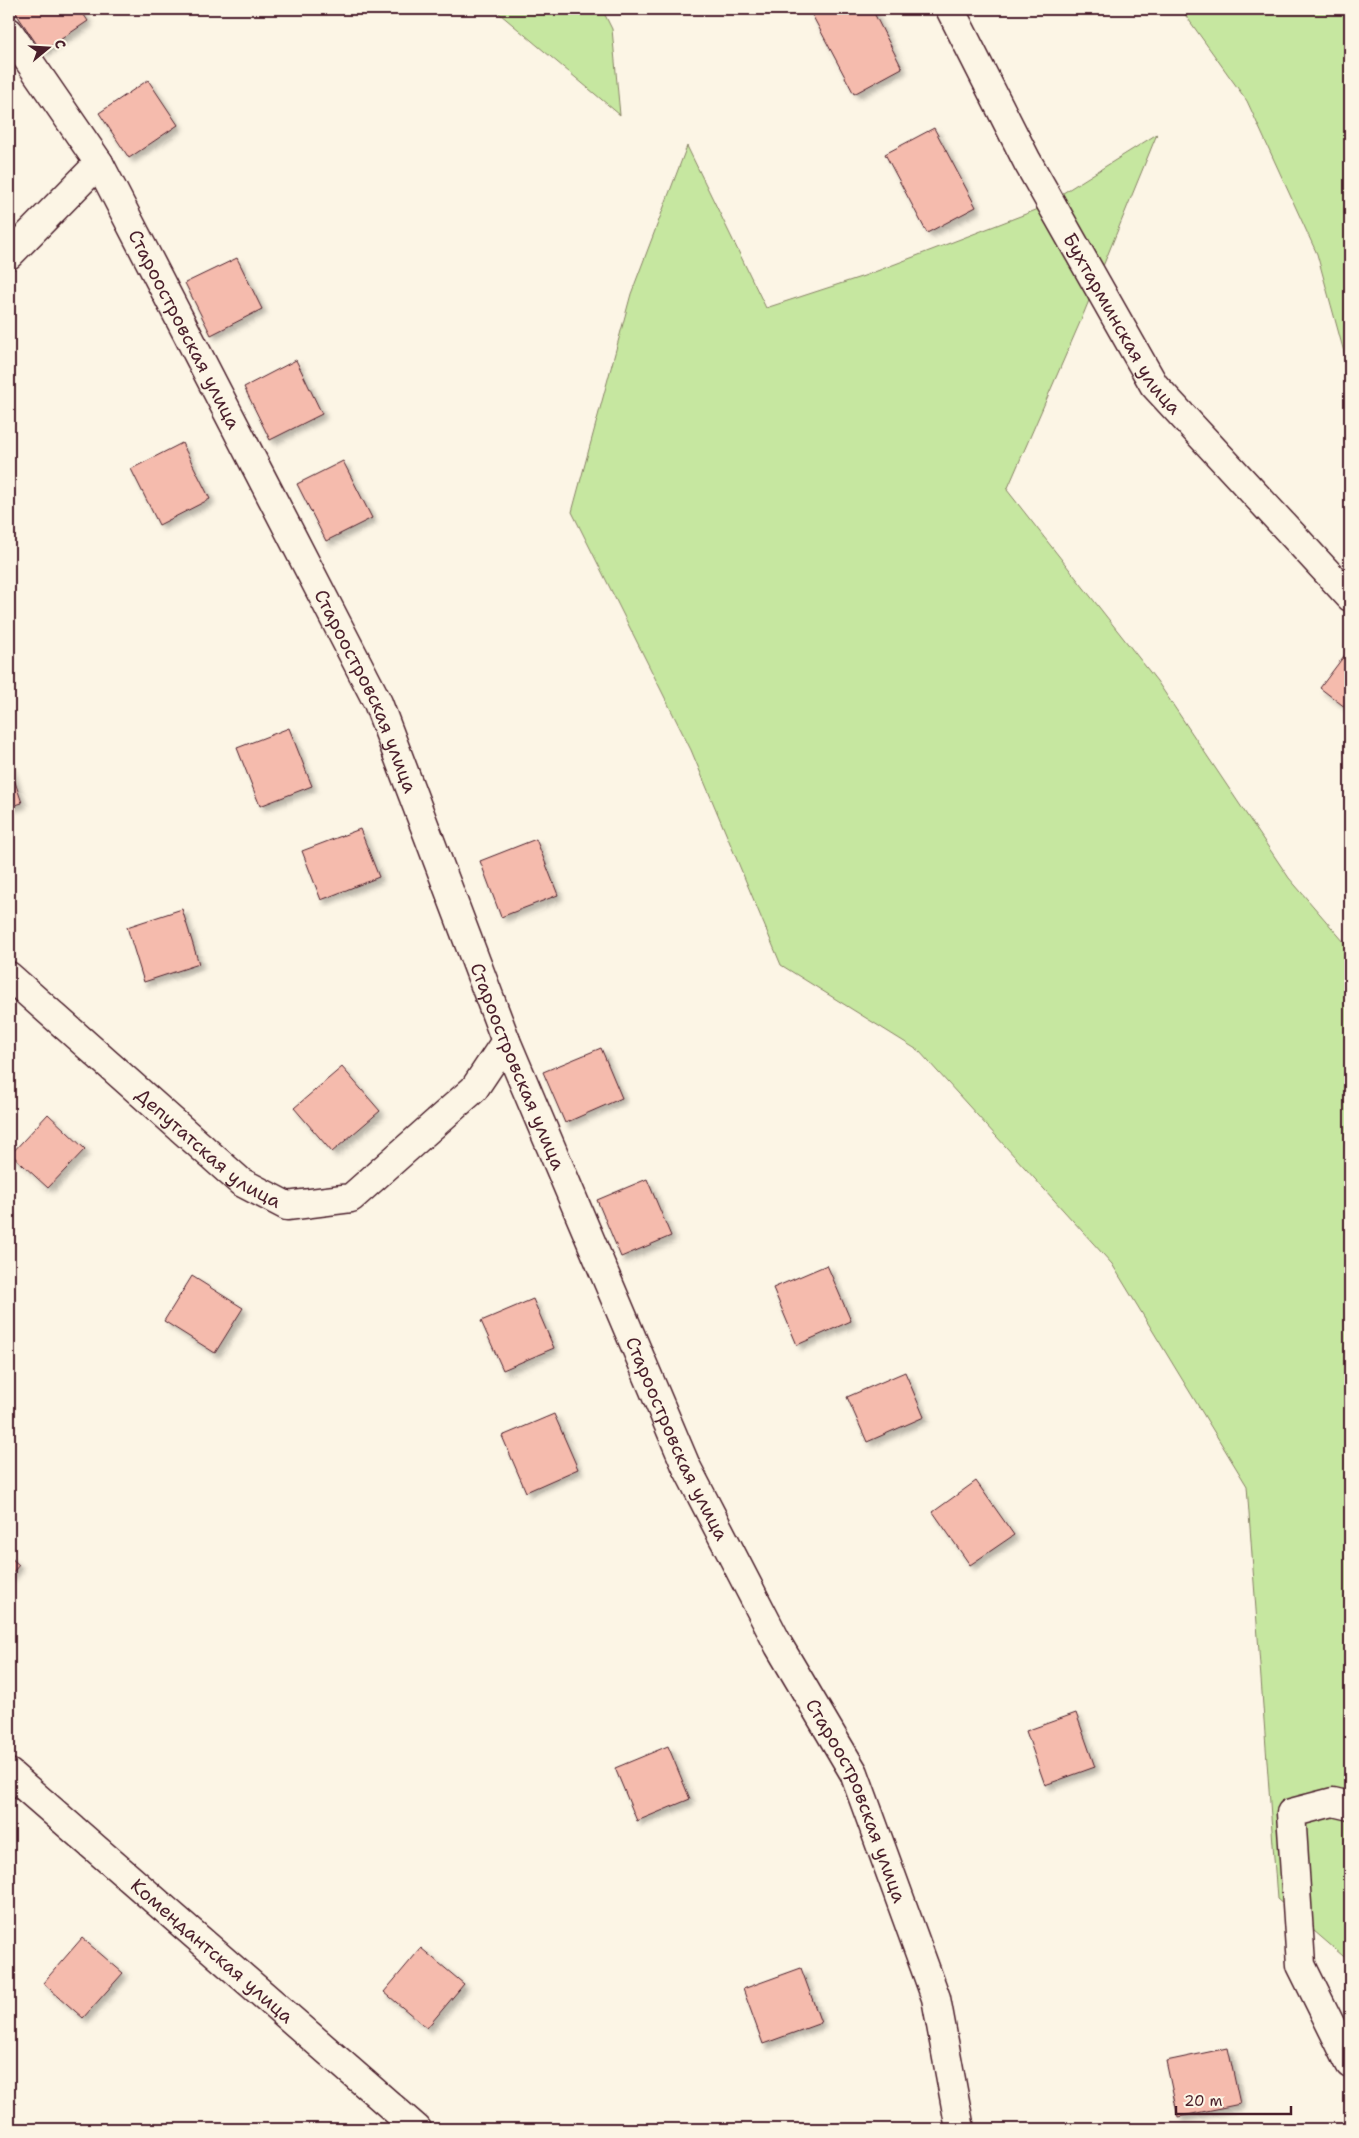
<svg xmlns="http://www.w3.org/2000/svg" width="1359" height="2138" font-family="'Shantell Sans',sans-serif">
<defs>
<filter id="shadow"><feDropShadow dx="4.5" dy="4.5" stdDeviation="2.5" flood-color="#0004"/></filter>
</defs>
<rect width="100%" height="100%" fill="#fcf5e5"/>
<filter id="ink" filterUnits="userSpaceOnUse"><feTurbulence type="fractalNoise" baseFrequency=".02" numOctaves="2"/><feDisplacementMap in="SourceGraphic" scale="10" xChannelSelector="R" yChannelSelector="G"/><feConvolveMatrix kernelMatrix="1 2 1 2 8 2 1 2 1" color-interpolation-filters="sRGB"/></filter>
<g filter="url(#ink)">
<g fill="#c6e7a0" stroke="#888366">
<path d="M494,9H602L612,29L620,115Z"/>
<path d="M1181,9H1350V374L1317,254L1247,101Z"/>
<path d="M1157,134L1081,320L1007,490L1157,681L1289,878L1350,949V1962L1277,1899L1247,1486L1112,1264L919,1051L781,965L691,750L572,512L631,294L687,146L766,308L864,276L1036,210Z"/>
</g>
<g fill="#f5bbad" stroke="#4a1f2b" filter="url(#shadow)">
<path d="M13,9H80L88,21L42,52Z"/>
<path d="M809,9H872L902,68L854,94Z"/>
<path d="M148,80L178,125L129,158L99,113Z"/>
<path d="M934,128L976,207L927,233L885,154Z"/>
<path d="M237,258L262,309L211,335L185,283Z"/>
<path d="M296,360L322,414L270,440L244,387Z"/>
<path d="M182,443L210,499L159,525L131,469Z"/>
<path d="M343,461L372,518L326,541L297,484Z"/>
<path d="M1350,648V711L1320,688Z"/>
<path d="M289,728L312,786L260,806L237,748Z"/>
<path d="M9,764L22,803L9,807Z"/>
<path d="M360,829L379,877L321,900L302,851Z"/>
<path d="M536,839L558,895L501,917L480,861Z"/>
<path d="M182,909L199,964L144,982L127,927Z"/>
<path d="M601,1048L622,1098L565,1123L543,1072Z"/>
<path d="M342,1067L380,1111L332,1152L294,1108Z"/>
<path d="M48,1114L85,1149L48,1188L11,1154Z"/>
<path d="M647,1179L671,1236L621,1257L597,1200Z"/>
<path d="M827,1265L851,1321L797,1345L773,1288Z"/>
<path d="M192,1276L243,1308L215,1353L164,1321Z"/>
<path d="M533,1299L554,1348L503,1370L481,1321Z"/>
<path d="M905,1372L924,1417L867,1442L847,1397Z"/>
<path d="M554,1414L578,1469L526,1492L502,1436Z"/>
<path d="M976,1481L1014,1535L970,1565L933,1512Z"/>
<path d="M9,1556L19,1565L9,1577Z"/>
<path d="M1076,1713L1095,1767L1045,1785L1026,1731Z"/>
<path d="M668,1746L690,1799L637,1821L615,1768Z"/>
<path d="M82,1938L123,1973L83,2018L43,1983Z"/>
<path d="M421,1948L464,1984L427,2028L384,1992Z"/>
<path d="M801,1968L821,2023L763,2044L743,1989Z"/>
<path d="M1228,2048L1240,2104L1178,2117L1166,2061Z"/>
<path d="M597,2122L605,2129H591Z"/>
</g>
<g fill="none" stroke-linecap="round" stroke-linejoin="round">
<defs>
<g id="minor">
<path id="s1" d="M950,9L1027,161L1154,385L1350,597"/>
<path id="s2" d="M9,32L99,163L378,703L506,1041L686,1466L779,1646L854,1773L936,1998L960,2129"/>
<path d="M9,255L99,163"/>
<path id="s3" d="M9,976L241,1182L287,1206L351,1198L474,1089L506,1041"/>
<path id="s4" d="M9,1773L417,2129"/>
<path d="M1350,1806L1333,1802L1291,1813L1301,1965L1350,2064"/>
</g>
</defs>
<use href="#minor" stroke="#4a1f2b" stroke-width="31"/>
<use href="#minor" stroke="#fcf5e5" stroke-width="28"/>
</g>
</g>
<g text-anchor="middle" stroke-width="5" stroke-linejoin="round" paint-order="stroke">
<g font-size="19" fill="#4a1f2b" stroke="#fcf5e5">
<text dy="7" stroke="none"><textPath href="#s1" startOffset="359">Бухтарминская улица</textPath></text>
<text dy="7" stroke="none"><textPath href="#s2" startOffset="346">Староостровская улица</textPath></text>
<text dy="7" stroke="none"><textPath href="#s2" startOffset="751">Староостровская улица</textPath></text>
<text dy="7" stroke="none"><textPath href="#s2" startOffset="1156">Староостровская улица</textPath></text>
<text dy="7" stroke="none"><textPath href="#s3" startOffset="264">Депутатская улица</textPath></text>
<text dy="7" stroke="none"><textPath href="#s2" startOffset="1561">Староостровская улица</textPath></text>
<text dy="7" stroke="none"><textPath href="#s2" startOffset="1966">Староостровская улица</textPath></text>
<text dy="7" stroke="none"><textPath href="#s4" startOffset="270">Комендантская улица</textPath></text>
</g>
</g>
<rect width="1359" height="2138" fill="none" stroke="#fcf5e5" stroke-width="30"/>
<rect x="15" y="15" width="1329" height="2108" fill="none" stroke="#4a1f2b" stroke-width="2" filter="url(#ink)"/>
<g transform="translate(48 48) rotate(72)" stroke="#fcf5e5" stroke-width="4" paint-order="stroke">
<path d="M0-4L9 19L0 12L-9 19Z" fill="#4a1f2b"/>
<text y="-8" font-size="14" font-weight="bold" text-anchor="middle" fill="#4a1f2b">С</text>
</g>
<path d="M1176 2106v8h115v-8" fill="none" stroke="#4a1f2b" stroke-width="2.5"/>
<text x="1184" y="2106" font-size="15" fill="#4a1f2b" stroke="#fcf5e5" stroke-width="4" paint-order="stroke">20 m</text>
</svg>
